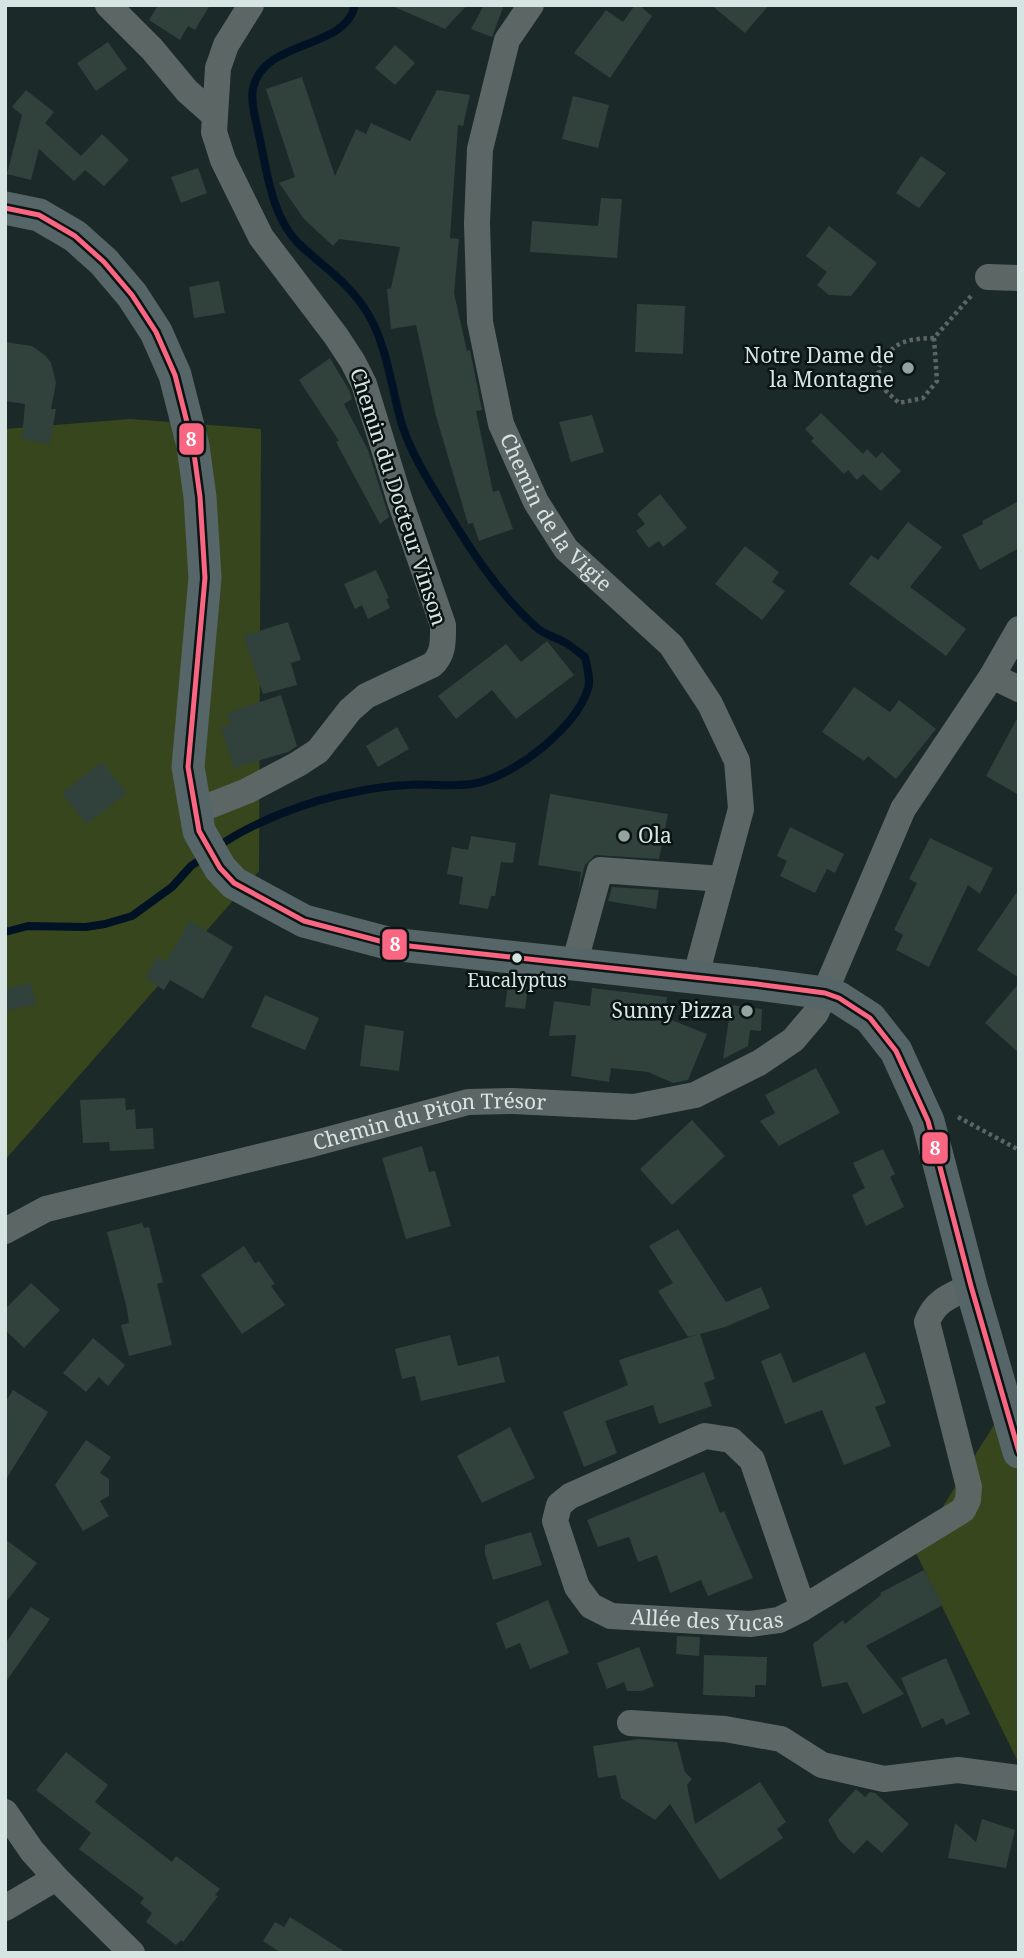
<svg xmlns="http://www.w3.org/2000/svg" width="1024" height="1958" font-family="'Noto Serif',serif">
<rect width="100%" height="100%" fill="#1b2928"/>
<g fill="#38461d">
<path d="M130,419L261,429L259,871L5,1160V429Z"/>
<path d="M1019,1385V1764L915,1551Z"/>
</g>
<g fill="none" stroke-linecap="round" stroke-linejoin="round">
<g stroke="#021225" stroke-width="8">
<path d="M216,848C252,822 310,800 355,792C372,788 390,786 408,785C431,783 454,788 477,783C517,774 575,728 588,689C591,679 587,667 585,657C578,652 572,646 564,642C555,637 543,634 536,627C496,591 468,546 441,501C426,477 411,452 402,425C392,391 387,345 368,314C351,284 322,266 298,243C273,217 268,178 261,145C258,128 250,104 253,88C265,38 345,51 355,5"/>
<path d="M5,932L28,926L86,927L105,924L132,916L172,887L191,866L206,856"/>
</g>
</g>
<g fill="#30423b">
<path d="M154,5H210L195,30L188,26L180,40L149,20L157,7Z"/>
<path d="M390,5H467L445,29Z"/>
<path d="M484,5H504L492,37L471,29Z"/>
<path d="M635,5H639L652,16L610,78L574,53L606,10L623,22Z"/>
<path d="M711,5H769L745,33Z"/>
<path d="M108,42L127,69L96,91L77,63Z"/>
<path d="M395,45L415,63L395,85L375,68Z"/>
<path d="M302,77L335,176L356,129L366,134L371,123L410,141L437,90L470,95L463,126L458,125L450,238L459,239L454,293L467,351L470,350L482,410L476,411L493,492L499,490L513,529L479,541L473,523L468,524L436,416L416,325L391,329L387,289L391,288L400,247L339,239L333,246L304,219L279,183L295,177L266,89Z"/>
<path d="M26,90L54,112L45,123L81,156L102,134L129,160L104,186L85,170L74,181L39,149L31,180L7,174L22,115L12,107Z"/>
<path d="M573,96L609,105L598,148L562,139Z"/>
<path d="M921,156L946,173L919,208L896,193Z"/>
<path d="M198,168L207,193L181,203L171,177Z"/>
<path d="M601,198L622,199L617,258L530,252L532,221L598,226Z"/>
<path d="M829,226L877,263L851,296L829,295L817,285L827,272L806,256Z"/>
<path d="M219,281L225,313L194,318L189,287Z"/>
<path d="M637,304L685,306L683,354L635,352Z"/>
<path d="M5,342L32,346L46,356L51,363L56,383L51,409H56L50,444L22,439L25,404L5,401Z"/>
<path d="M330,358L349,390L352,399L344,404L368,450L389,517L380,524L336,442L339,441L299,380Z"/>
<path d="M821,413L863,454L867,449L876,458L882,452L901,471L881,491L863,474L857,480L848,470L844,474L811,441L814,438L805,429Z"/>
<path d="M592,415L604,452L571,462L559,422Z"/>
<path d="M660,494L687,528L663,547L659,541L649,548L636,531L645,524L637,514Z"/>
<path d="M1019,501V548L980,570L962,535L983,524L982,521Z"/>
<path d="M908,522L942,547L910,587L966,629L946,656L849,584L871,555L878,560Z"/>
<path d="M745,546L779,572L772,582L785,591L762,620L715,584Z"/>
<path d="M376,570L389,598L386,599L390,608L368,619L362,605L355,609L344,584Z"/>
<path d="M288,622L301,660L291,663L297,685L263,694L243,636Z"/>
<path d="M547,641L574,675L516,719L492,690L456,719L438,696L506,644L521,662Z"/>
<path d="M854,687L890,712L899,700L936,729L896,779L868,756L864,761L822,732Z"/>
<path d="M281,695L297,746L288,752L234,768L221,727L230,724L227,713Z"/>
<path d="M1019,715V795L986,776Z"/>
<path d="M397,727L409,749L378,767L366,746Z"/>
<path d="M102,762L127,793L86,824L62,793Z"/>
<path d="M550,794L668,814L659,859L595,855L585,865L578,892L581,872L538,865Z"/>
<path d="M790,827L844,854L835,873L827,869L815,893L780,876L787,861L777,856Z"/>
<path d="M471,836L516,843L513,863L501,862L495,896H491L488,909L459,904L463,877L447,874L452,847L468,850Z"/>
<path d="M930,838L993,868L980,894L968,885L929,967L896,950L903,935L894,930L917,883L909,879Z"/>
<path d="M612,887L659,890L656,909L608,901Z"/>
<path d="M1019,889V978L977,950Z"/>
<path d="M190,921L233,947L203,999L170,980L164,990L145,978L157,957L166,962Z"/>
<path d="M31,983L36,1004L5,1011V989Z"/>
<path d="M1019,983V1053L985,1023Z"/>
<path d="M508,985L528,988L525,1009L505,1007Z"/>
<path d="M592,988L667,997L664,1017L707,1034L688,1080L673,1083L648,1072L611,1068L609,1082L571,1076L576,1035L549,1036L554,1001L590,1006Z"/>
<path d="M265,995L319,1018L305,1050L251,1027Z"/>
<path d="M731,1005L762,1009L761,1031L750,1030L748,1046L723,1059Z"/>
<path d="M365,1025L404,1031L399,1071L360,1066Z"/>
<path d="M816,1068L840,1113L779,1146L760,1121L775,1113L765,1095Z"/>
<path d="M125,1098L126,1110L135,1109L136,1129L153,1128L154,1149L110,1151L109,1142L83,1143L80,1100Z"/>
<path d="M692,1120L725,1156L672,1205L640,1169Z"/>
<path d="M422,1146L429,1172L435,1171L451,1226L406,1239L382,1158Z"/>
<path d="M883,1149L895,1174L890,1177L904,1207L866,1226L852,1195L865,1188L853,1163Z"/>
<path d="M142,1223L144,1228L149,1227L163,1282L157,1284L172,1345L129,1356L121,1325L129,1323L127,1309L107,1232Z"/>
<path d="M678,1229L726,1302L761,1287L770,1308L725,1327L700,1334L715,1379L704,1383L712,1406L659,1424L653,1405L605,1421L617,1453L584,1467L563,1412L628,1385L619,1360L699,1334L688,1337L658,1291L673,1283L649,1246Z"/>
<path d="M244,1246L255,1263L259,1261L275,1284L271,1286L285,1305L242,1334L201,1275Z"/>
<path d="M31,1283L60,1310L24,1348L5,1330V1309Z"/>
<path d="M450,1335L458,1366L499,1356L505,1382L421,1401L415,1376L402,1379L395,1349Z"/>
<path d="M93,1338L125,1365L108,1386L99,1377L86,1392L63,1373Z"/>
<path d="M865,1352L886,1403L875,1407L891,1446L844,1465L822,1410L785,1424L761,1361L781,1353L793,1383Z"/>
<path d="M13,1390L48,1412L5,1481V1403Z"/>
<path d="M510,1427L535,1478L482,1503L457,1456Z"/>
<path d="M86,1440L111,1457L100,1473L109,1479V1496L100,1501L109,1516L83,1531L55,1485Z"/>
<path d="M704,1472L720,1513L724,1511L753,1578L708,1596L701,1580L670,1593L657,1555L638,1562L629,1537L598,1547L587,1520Z"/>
<path d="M531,1532L542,1565L493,1580L485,1554V1545Z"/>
<path d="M5,1539L37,1563L5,1603Z"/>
<path d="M924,1570L943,1605L866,1646L904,1694L863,1714L847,1682L822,1687L813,1644L843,1620L845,1624L881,1595L880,1593Z"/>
<path d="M548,1600L569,1653L530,1669L520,1643L506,1649L496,1623Z"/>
<path d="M31,1607L50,1619L5,1683V1644Z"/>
<path d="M677,1636L700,1637L699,1656L676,1654Z"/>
<path d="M639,1647L654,1686L642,1691H627L624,1682L607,1689L597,1663Z"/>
<path d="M704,1655L767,1657L766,1685H755V1697L703,1695Z"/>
<path d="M946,1658L970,1714L946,1725L943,1718L922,1728L901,1678Z"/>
<path d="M639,1739L677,1742L685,1772L692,1779L687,1785L695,1824L760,1782L786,1822L777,1829L783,1838L720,1880L670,1804L655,1820L621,1798L616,1775L598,1778L593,1746Z"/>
<path d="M66,1752L108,1785L95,1802L172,1862L176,1856L220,1889L215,1895L218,1896L183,1942L181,1940L176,1945L146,1922L152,1913L140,1903L144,1898L79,1849L91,1833L36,1790Z"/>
<path d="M856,1789L865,1797L870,1792L875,1793L909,1824L882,1853L867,1840L854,1854L839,1840L828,1820Z"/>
<path d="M982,1819L1015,1830L1006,1868L948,1858L955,1823L976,1842Z"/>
<path d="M290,1917L347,1953H281L263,1941L275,1922L284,1927Z"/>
</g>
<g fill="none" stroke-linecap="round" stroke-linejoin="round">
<g stroke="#5c6564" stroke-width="4.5" stroke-dasharray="3.5 3.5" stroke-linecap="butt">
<path d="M934,338C904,339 892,342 878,369L886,391L899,403L923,398L937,381L934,338L971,296"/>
<path d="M958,1117L1019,1150"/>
</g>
<g stroke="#5c6665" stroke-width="26">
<path d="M108,5L152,49L187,91L214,115"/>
<path id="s1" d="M531,5L507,40L480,149L477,223L480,322L501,424L536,502L566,549L671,645L710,704L737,761L741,809L695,979"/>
<path d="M988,277L1019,278"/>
<path d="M992,676L1019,689"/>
<path d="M194,812L247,791L298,764L318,751L350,710L366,696L432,665C444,654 443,641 443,625L400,501L364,384L353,362L336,336L261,237L223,160L214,132L218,68L226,45L251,5"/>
<path d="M574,965L600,870L722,879"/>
<path id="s2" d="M5,1231L46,1209L312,1144L468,1102L513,1101L634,1107L695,1095L759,1063L793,1040L816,1013L903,809L992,676L1019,629"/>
<path id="s3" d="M803,1608L752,1460L731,1440L705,1436L570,1496L559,1505L555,1521L577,1587L591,1606L611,1616L750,1624L779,1620L803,1608L963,1510L968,1500L969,1487L927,1322C935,1300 952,1295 971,1286"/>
<path d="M630,1723L725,1729L781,1739L822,1765L884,1779L958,1770L1019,1778"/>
<path d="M5,1812L32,1851L56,1878L132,1953"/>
<path d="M5,1908L56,1878"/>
</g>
<path stroke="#566567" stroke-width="33" d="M5,208L39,215L75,236L104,262L132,295L156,332L175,375L193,446L200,497L205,578L188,767L199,831L220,868L234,883L304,921L391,944L757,984L825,993L839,998L870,1018L896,1051L928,1121L971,1286L1019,1452"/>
<defs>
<path id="bus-1" d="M5,208L39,215L75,236L104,262L132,295L156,332L175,375L193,446L200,497L205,578L188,767L199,831L220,868L234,883L304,921L391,944L757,984L825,993L839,998L870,1018L896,1051L928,1121L971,1286L1019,1452"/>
</defs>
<use href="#bus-1" stroke="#0a1413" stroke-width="10"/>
<use href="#bus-1" stroke="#fa6682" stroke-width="5"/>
</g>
<g fill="#95a3a1" stroke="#0a1413" stroke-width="2.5">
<circle cx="908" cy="368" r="7"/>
<circle cx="624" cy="836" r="7"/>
<circle cx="747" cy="1011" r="7"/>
</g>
<circle fill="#d6e4e2" stroke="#0a1413" stroke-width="2.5" cx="517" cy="958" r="6"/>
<g text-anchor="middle" stroke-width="5" stroke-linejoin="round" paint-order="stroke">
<g font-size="19" fill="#d6e4e2" stroke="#0a1413">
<text x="517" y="987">Eucalyptus</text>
</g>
<g font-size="21" fill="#d6e4e2" stroke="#0a1413" text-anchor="end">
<text x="894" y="363">Notre Dame de<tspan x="894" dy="24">la Montagne</tspan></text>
<text x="638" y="843" text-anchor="start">Ola</text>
<text x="733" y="1018">Sunny Pizza</text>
</g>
<g font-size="21" fill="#d6e4e2" stroke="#0a1413">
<text transform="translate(398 497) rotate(72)" y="7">Chemin du Docteur Vinson</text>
<text dy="7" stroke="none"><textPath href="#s1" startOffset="537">Chemin de la Vigie</textPath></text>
<text dy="7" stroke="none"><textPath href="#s2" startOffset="441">Chemin du Piton Trésor</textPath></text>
<text dy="7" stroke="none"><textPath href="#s3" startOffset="602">Allée des Yucas</textPath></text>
</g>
</g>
<g stroke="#0a1413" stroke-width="2.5">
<rect x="178" y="422" width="27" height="34" rx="7" fill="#fa6682"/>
<rect x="381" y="928" width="27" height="33" rx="7" fill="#fa6682"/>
<rect x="921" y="1131" width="28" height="34" rx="7" fill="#fa6682"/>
</g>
<g font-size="19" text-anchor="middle" font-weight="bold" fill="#fff">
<text x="191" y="446">8</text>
<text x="395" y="951">8</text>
<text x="935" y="1155">8</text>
</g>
<rect width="1024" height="1958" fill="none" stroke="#d6e4e2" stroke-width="14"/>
</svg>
